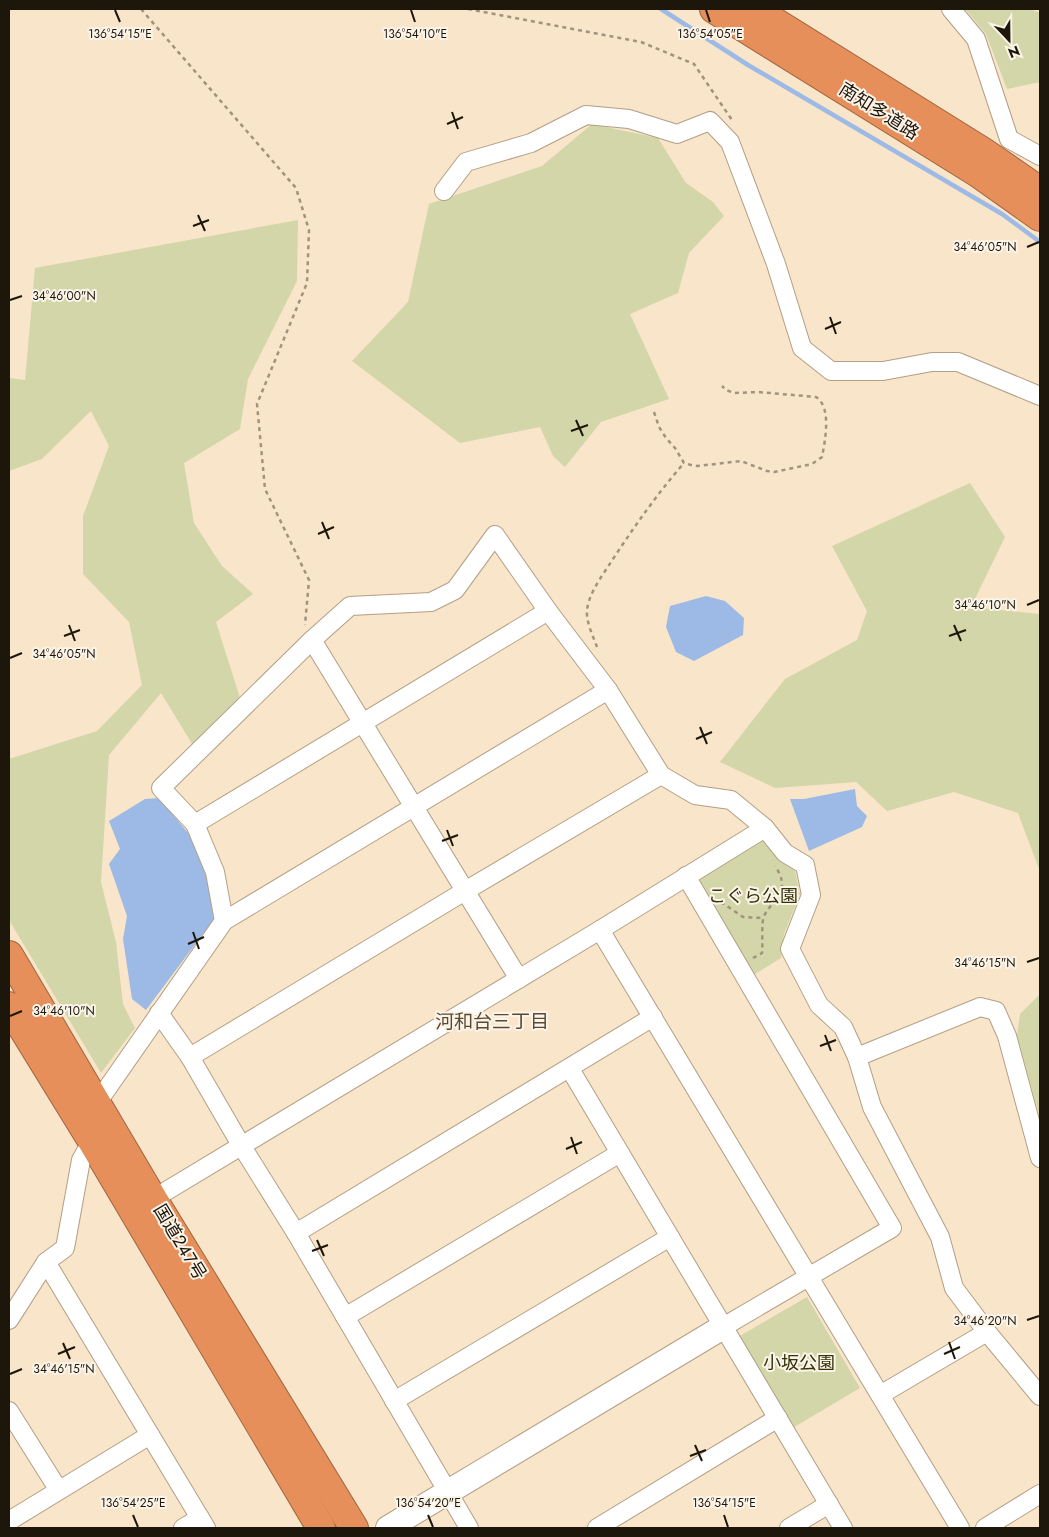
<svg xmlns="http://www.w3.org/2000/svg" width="1049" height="1537" font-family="Jost,'Noto Sans JP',sans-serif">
<rect width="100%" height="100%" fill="#f9e5c9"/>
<g fill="#d3d6a9">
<path d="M965,9H1030L1040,13V82L1007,89L986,34Z"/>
<path d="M592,124L658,138L686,183L713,202L724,216L689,253L678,293L630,314L669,399L601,422L565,467L553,456L540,427L460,443L352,361L408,302L429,204L542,166Z"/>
<path d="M298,220L297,281L248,379L240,429L184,463L194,523L222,566L253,594L216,622L241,701L194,747L161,693L109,755L101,882L116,942L123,1004L135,1028L101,1073L9,920V759L97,731L142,685L129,622L83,574V516L109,446L91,411L42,459L9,471V378L25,380L35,268Z"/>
<path d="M970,483L1005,537L971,607L1040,614V872L1018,813L954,792L887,811L856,782L775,788L720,762L785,679L857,640L867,611L832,546Z"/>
<path d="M765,838L776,854L795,871L800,894L784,934L781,958L752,976L697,884L699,878Z"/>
<path d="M1040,994V1118L1017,1036L1020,1014Z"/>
<path d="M807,1297L860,1388L791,1429L738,1337Z"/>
</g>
<g fill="#9cbae5">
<path d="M706,596L725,601L744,618L743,635L694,661L676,652L666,627L670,606Z"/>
<path d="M855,789L857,806L867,816L862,827L809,851L790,799H804Z"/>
<path d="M159,798L189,834L207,878L214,919L146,1010L132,999L123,939L127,916L109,864L120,849L109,821L145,799Z"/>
</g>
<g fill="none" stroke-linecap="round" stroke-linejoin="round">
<path stroke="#9cbae5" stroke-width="4.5" d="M661,9L748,65L1002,214L1040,242"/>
<defs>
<g id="street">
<path d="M951,9L976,39L1009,139L1040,156"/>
<path d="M444,191L466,162L531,143L586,115L629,119L677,134L710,121L730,142L776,264L802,348L831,371H883L932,362H958L1040,396"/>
<path d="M312,640L519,979"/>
<path d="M195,824L548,611"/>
<path d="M686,876L892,1228L723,1327"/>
<path d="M224,921L215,872L195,824L161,788L312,640L350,606L431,602L455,590L495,535L548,611L608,690L661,775L695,795L731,800L765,828L785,853L805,865L811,895L790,949L819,1005L843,1027L857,1057L872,1107L940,1237L954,1288L987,1332L1040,1396"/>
<path d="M600,930L960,1528"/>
<path d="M159,1013L190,1057L241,1145L296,1233L469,1528"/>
<path d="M190,1057L465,891L661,775"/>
<path d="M857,1057L980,1007L996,1011L1007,1036L1040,1158"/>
<path d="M570,1069L843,1528"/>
<path d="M97,1103L224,921L608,690"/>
<path d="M153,1199L600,930L765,828"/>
<path d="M296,1233L653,1017"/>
<path d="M46,1262L206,1528"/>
<path d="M345,1317L620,1153"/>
<path d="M9,1320L46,1262L65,1248L81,1160L92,1141"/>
<path d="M880,1395L987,1332"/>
<path d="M394,1401L670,1237"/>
<path d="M9,1411L58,1489"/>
<path d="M9,1521L150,1435"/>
<path d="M183,1528L200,1518"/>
<path d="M597,1528L778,1418"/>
<path d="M789,1528L829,1504"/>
<path d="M985,1528L1040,1494"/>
</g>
<path id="secondary" d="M388,1528L723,1327"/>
<g id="highway">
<path d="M714,9L978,173L1040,217"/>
<path d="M754,9L985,153L1040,191"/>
<path d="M9,955L153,1199L354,1528"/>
<path d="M9,1006L92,1141L321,1528"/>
</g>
</defs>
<use href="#street" stroke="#b29f84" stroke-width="20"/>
<use href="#secondary" stroke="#b29f84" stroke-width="26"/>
<use href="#highway" stroke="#9f653f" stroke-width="30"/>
<g stroke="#a1937d" stroke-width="2.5" stroke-dasharray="4 4" stroke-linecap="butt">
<path d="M141,9L296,188L309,230L307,283L257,404L265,489L309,580L305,625"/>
<path d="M468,9L641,42L694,64L732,120"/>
<path d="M654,412L659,427L666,438L675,448L684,463L691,465L698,466L741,461L767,471L774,472L812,464L822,457C825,441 832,407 816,397L758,392L734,393L726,390L722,386"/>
<path d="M597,647C593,636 586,622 587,610C589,593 602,576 611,562C634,527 657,494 684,463"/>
<path d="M721,902L743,917L764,918"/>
<path d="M753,958L762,953C763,944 761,924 764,916C774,897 792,891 775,866"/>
</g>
<use href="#street" stroke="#fff" stroke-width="18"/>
<use href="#secondary" stroke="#fff" stroke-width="24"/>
<use href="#highway" stroke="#e68f5b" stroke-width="28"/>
</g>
<path fill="none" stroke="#1c160b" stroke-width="2" d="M115,10L120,22M411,10L415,22M706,10L710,22M452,112L458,129M447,124L463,117M198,215L205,231M193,226L209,220M1027,247L1039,242M10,300L22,296M830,317L836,334M825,329L841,322M576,420L583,436M571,431L588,425M322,522L329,539M318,534L334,527M1027,605L1039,600M69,625L75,641M954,625L961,641M64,636L80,630M949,636L966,630M10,658L22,653M700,727L707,744M696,739L712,732M447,830L453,846M442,841L458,835M193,932L199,949M188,944L204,937M1027,962L1039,958M10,1016L22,1011M825,1035L831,1051M820,1046L836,1040M571,1137L577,1154M566,1149L582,1142M317,1240L324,1256M312,1251L328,1245M1027,1320L1039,1316M949,1342L955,1359M63,1343L70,1359M58,1354L75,1347M944,1354L960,1347M10,1374L22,1369M695,1445L702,1461M690,1456L706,1450M133,1515L138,1527M428,1515L433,1527M724,1515L728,1527"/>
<g text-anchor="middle" stroke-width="4" stroke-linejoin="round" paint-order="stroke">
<g font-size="18" fill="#1c160b" stroke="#fcf4e9">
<text transform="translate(879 111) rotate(32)" y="6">南知多道路</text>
<text transform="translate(180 1242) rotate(59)" y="6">国道247号</text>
</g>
<g font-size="18" fill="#323309" stroke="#fcf4e9">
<text x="753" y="902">こぐら公園</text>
<text x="799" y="1369">小坂公園</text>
</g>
<g font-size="19" fill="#5b4a32" stroke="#fcf4e9">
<text x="492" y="1028">河和台三丁目</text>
</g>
</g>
<g font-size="12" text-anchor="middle" fill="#1c160b" stroke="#fcf4e9" stroke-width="4" stroke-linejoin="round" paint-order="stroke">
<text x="120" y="38">136°54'15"E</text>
<text x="415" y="38">136°54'10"E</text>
<text x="710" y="38">136°54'05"E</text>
<text x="985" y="251">34°46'05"N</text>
<text x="64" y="300">34°46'00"N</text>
<text x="985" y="609">34°46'10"N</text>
<text x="64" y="658">34°46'05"N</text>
<text x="985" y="967">34°46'15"N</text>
<text x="64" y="1015">34°46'10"N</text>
<text x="985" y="1325">34°46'20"N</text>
<text x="64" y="1373">34°46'15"N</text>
<text x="133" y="1507">136°54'25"E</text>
<text x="428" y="1507">136°54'20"E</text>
<text x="724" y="1507">136°54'15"E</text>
</g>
<rect width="1049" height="1537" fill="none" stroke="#1c160b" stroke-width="20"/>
<g transform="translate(1009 40) rotate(158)" stroke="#fcf4e9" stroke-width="4" paint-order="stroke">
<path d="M0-4L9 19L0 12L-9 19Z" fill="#1c160b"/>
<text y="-8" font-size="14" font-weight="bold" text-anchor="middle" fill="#1c160b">N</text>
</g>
</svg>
